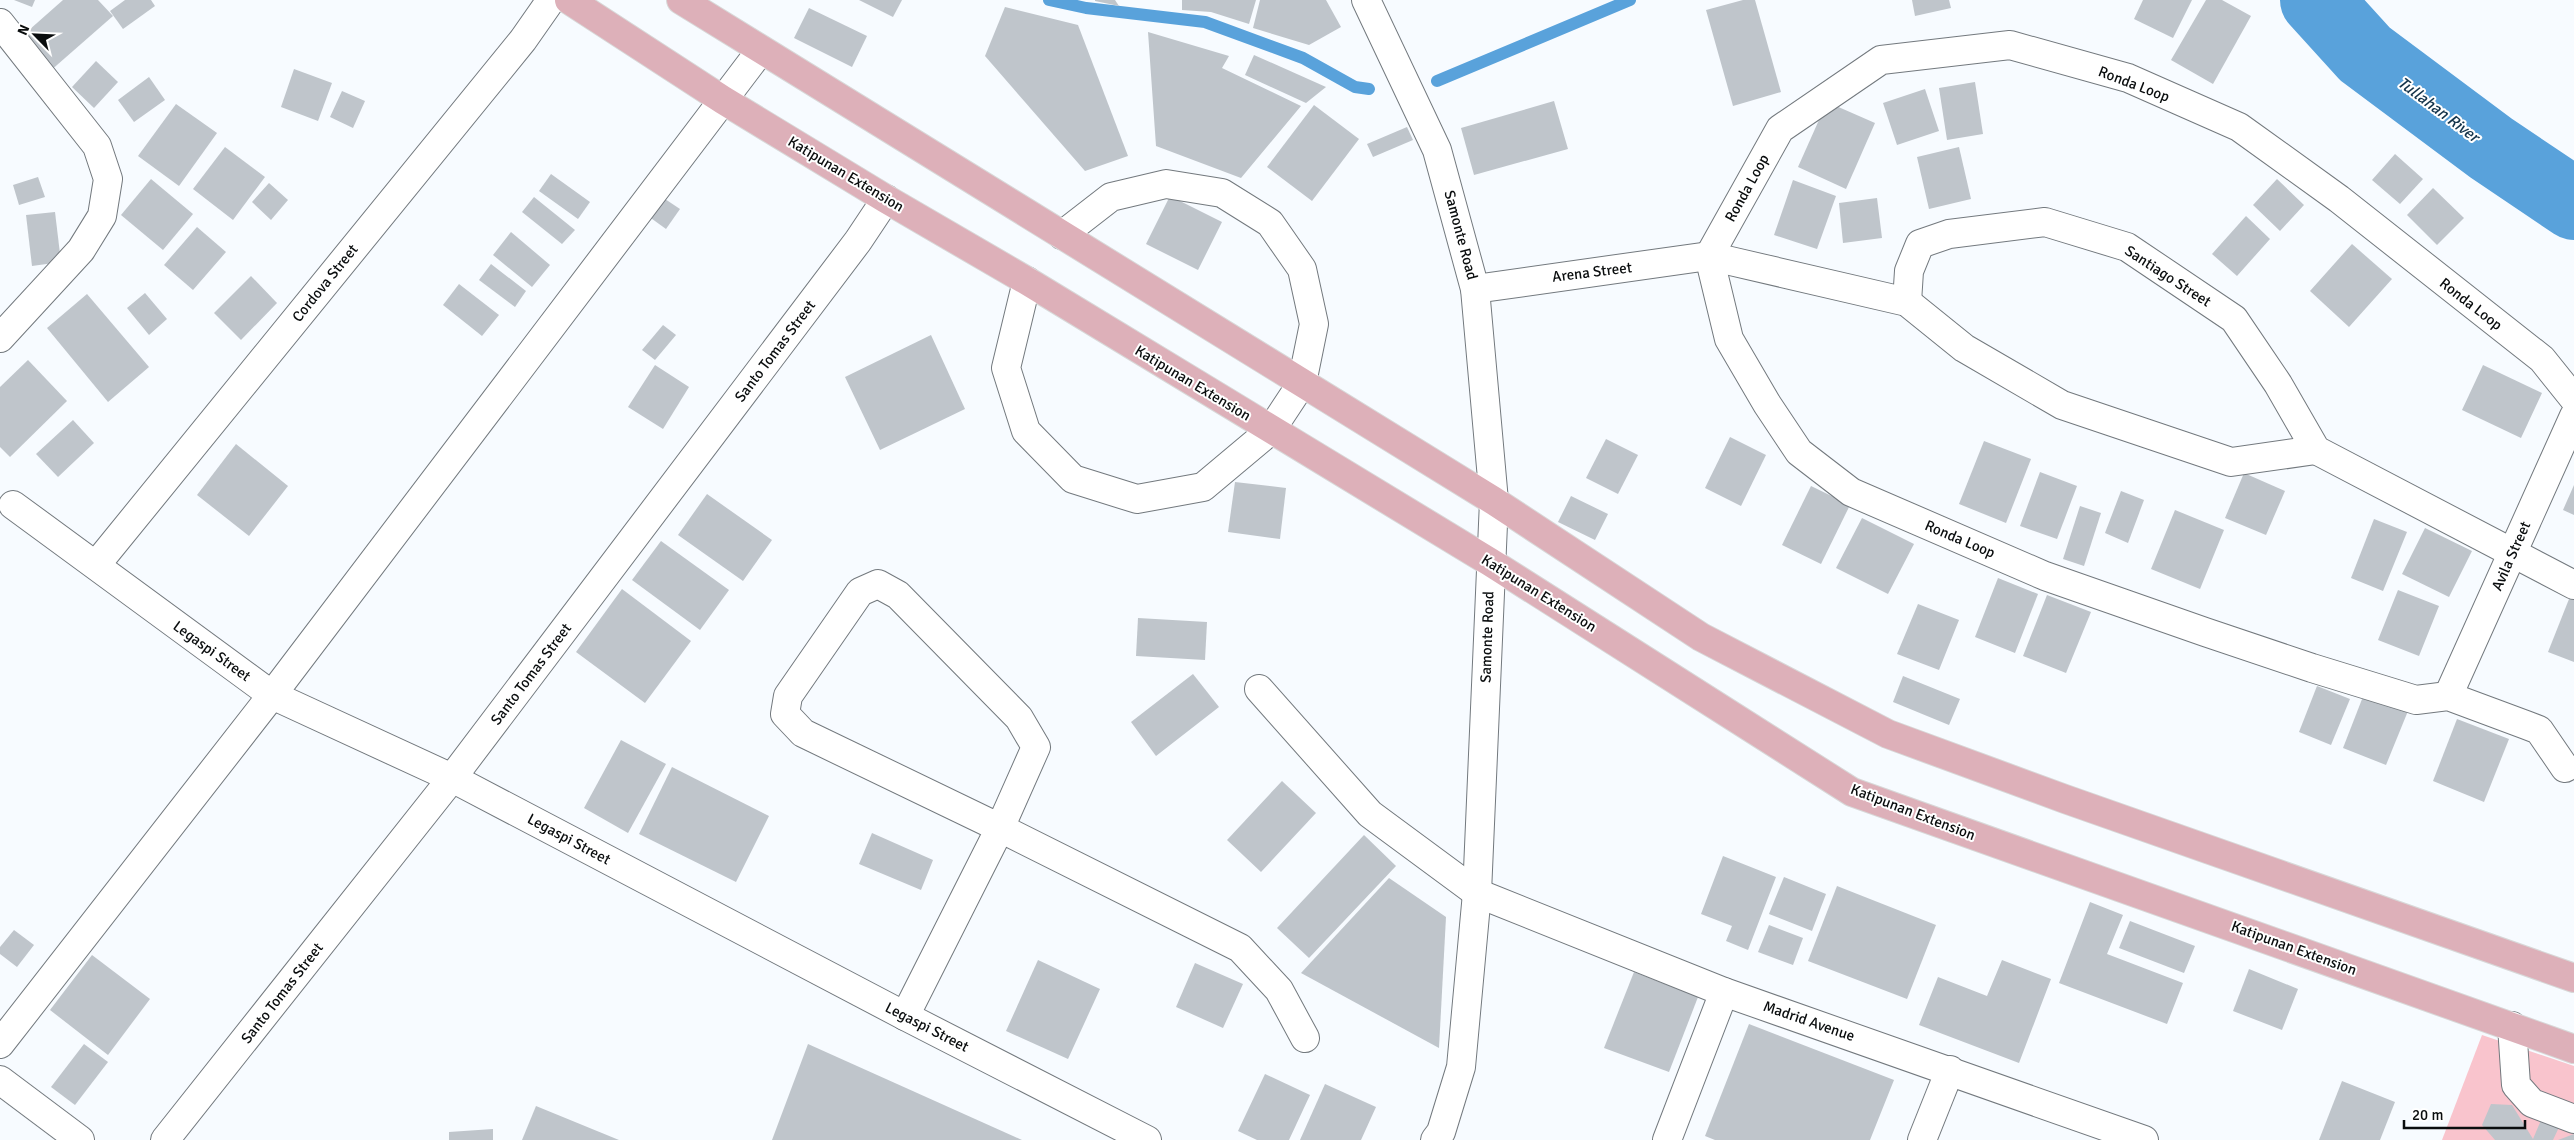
<svg xmlns="http://www.w3.org/2000/svg" width="2574" height="1140" font-family="Signika,sans-serif">
<rect width="100%" height="100%" fill="#f7fbff"/>
<path fill="#f9c4cd" d="M2482,1035L2574,1066V1140H2442Z"/>
<g fill="none" stroke-linecap="round" stroke-linejoin="round">
<g stroke="#59a2db" stroke-width="12">
<path d="M1049,0L1086,8L1205,22L1303,58L1355,87L1369,89"/>
<path d="M1437,81L1630,0"/>
</g>
<path stroke="#59a2db" stroke-width="72" d="M2316,0L2365,54L2491,148L2574,204"/>
</g>
<g fill="#bfc5cb">
<path d="M14,0H35L32,7Z"/>
<path d="M63,0H98L113,16L49,72L20,38Z"/>
<path d="M125,0H151L155,6L123,29L110,11Z"/>
<path d="M859,0H902L893,17Z"/>
<path d="M1095,0H1115L1119,6L1095,1Z"/>
<path d="M1182,0H1256L1249,24L1211,12L1182,10Z"/>
<path d="M1260,0H1326L1341,27L1309,45L1253,28Z"/>
<path d="M1743,0H1755L1781,92L1733,106L1706,10Z"/>
<path d="M1912,0H1949L1951,8L1915,16Z"/>
<path d="M2143,0H2192L2173,38L2134,19Z"/>
<path d="M2206,0H2222L2251,16L2213,84L2171,60Z"/>
<path d="M1005,7L1078,25L1128,156L1085,171L985,56Z"/>
<path d="M809,8L867,36L852,67L794,38Z"/>
<path d="M1148,32L1229,56L1222,68L1301,106L1241,178L1156,146Z"/>
<path d="M1254,55L1326,87L1306,103L1245,75Z"/>
<path d="M96,61L118,82L94,108L72,87Z"/>
<path d="M294,69L332,83L318,121L281,107Z"/>
<path d="M149,77L165,100L134,122L118,100Z"/>
<path d="M1975,82L1983,134L1947,140L1939,88Z"/>
<path d="M1925,89L1939,131L1897,145L1883,103Z"/>
<path d="M342,91L365,101L353,128L330,117Z"/>
<path d="M1554,101L1568,149L1474,175L1461,128Z"/>
<path d="M1827,102L1875,123L1846,189L1798,167Z"/>
<path d="M176,104L217,133L179,186L138,156Z"/>
<path d="M1314,105L1359,139L1312,201L1267,167Z"/>
<path d="M1407,127L1413,140L1373,157L1367,144Z"/>
<path d="M225,147L265,177L233,220L193,189Z"/>
<path d="M1959,147L1971,199L1929,209L1917,157Z"/>
<path d="M2395,154L2423,179L2400,204L2372,180Z"/>
<path d="M551,174L590,202L578,219L539,191Z"/>
<path d="M38,177L45,197L19,205L13,185Z"/>
<path d="M151,179L193,214L163,250L121,215Z"/>
<path d="M2277,179L2304,205L2280,231L2253,205Z"/>
<path d="M1793,180L1836,196L1817,249L1774,235Z"/>
<path d="M269,183L288,200L271,220L252,202Z"/>
<path d="M2433,188L2464,218L2437,245L2407,215Z"/>
<path d="M1170,196L1222,222L1198,270L1146,244Z"/>
<path d="M534,197L575,230L562,244L522,212Z"/>
<path d="M662,197L680,209L666,229L648,216Z"/>
<path d="M1877,198L1882,238L1843,243L1839,203Z"/>
<path d="M55,212L61,262L32,266L26,215Z"/>
<path d="M2246,216L2270,239L2237,276L2212,254Z"/>
<path d="M197,227L226,252L193,290L164,265Z"/>
<path d="M511,232L550,265L532,287L493,255Z"/>
<path d="M2352,244L2392,279L2349,327L2310,291Z"/>
<path d="M491,264L526,291L515,307L479,280Z"/>
<path d="M251,276L277,303L241,340L214,313Z"/>
<path d="M459,284L499,315L482,336L443,305Z"/>
<path d="M145,293L167,319L149,335L127,308Z"/>
<path d="M87,294L149,367L108,402L47,328Z"/>
<path d="M663,325L676,335L655,360L642,350Z"/>
<path d="M931,335L965,409L880,450L845,377Z"/>
<path d="M28,360L67,401L10,457L0,447V387Z"/>
<path d="M655,365L689,387L663,429L628,407Z"/>
<path d="M2483,365L2542,393L2521,438L2462,410Z"/>
<path d="M73,420L94,443L58,477L36,454Z"/>
<path d="M1730,437L1766,455L1741,506L1705,488Z"/>
<path d="M1606,439L1638,455L1618,494L1586,478Z"/>
<path d="M1984,441L2031,459L2006,523L1959,504Z"/>
<path d="M236,444L288,486L249,536L197,495Z"/>
<path d="M2040,472L2077,486L2057,539L2020,526Z"/>
<path d="M2244,473L2285,491L2266,535L2225,518Z"/>
<path d="M1235,482L1286,488L1280,539L1228,532Z"/>
<path d="M2574,485V515L2563,510Z"/>
<path d="M1811,486L1850,505L1821,564L1782,545Z"/>
<path d="M2121,491L2144,500L2128,543L2105,533Z"/>
<path d="M707,494L772,540L743,581L678,535Z"/>
<path d="M1571,496L1608,514L1595,540L1558,522Z"/>
<path d="M2080,506L2101,513L2084,566L2063,559Z"/>
<path d="M2175,510L2224,530L2200,589L2151,569Z"/>
<path d="M1862,518L1914,544L1888,594L1836,568Z"/>
<path d="M2374,519L2407,532L2383,591L2351,578Z"/>
<path d="M2425,528L2472,551L2449,597L2402,574Z"/>
<path d="M661,541L729,590L700,630L632,580Z"/>
<path d="M1998,578L2038,594L2015,653L1975,637Z"/>
<path d="M622,589L691,641L645,703L576,652Z"/>
<path d="M2398,590L2439,606L2419,656L2378,640Z"/>
<path d="M2571,594L2574,595V662L2548,652Z"/>
<path d="M2047,595L2091,612L2066,673L2023,656Z"/>
<path d="M1918,604L1959,620L1939,670L1897,654Z"/>
<path d="M1138,618L1207,622L1205,660L1136,656Z"/>
<path d="M1193,674L1219,707L1156,756L1131,722Z"/>
<path d="M1903,676L1960,699L1949,725L1893,702Z"/>
<path d="M2317,686L2350,699L2331,745L2299,732Z"/>
<path d="M2364,694L2408,711L2386,765L2343,748Z"/>
<path d="M2457,719L2509,739L2484,802L2433,781Z"/>
<path d="M621,740L666,764L628,833L584,808Z"/>
<path d="M672,767L769,816L736,882L639,834Z"/>
<path d="M1282,781L1316,813L1261,872L1227,840Z"/>
<path d="M872,833L933,860L921,890L859,864Z"/>
<path d="M1364,835L1396,866L1309,958L1277,928Z"/>
<path d="M1723,856L1776,877L1748,950L1726,941L1732,926L1701,914Z"/>
<path d="M1784,877L1826,894L1812,931L1769,914Z"/>
<path d="M1389,878L1446,917L1439,1048L1301,973Z"/>
<path d="M1837,886L1936,925L1907,999L1808,961Z"/>
<path d="M2090,902L2123,915L2107,954L2183,983L2167,1024L2059,983Z"/>
<path d="M2130,921L2195,946L2184,973L2119,948Z"/>
<path d="M1769,925L1803,938L1793,965L1758,952Z"/>
<path d="M14,930L34,945L17,967L0,954V947Z"/>
<path d="M92,955L150,999L108,1055L50,1010Z"/>
<path d="M1038,960L1100,989L1068,1059L1006,1031Z"/>
<path d="M2002,960L2051,979L2019,1063L1919,1025L1938,977L1987,996Z"/>
<path d="M1195,963L1243,984L1223,1028L1176,1007Z"/>
<path d="M2249,969L2298,989L2282,1030L2233,1011Z"/>
<path d="M1634,972L1698,997L1669,1072L1604,1048Z"/>
<path d="M1749,1024L1894,1080L1870,1140H1715L1705,1136Z"/>
<path d="M84,1044L108,1062L75,1105L51,1087Z"/>
<path d="M808,1044L1022,1140H772Z"/>
<path d="M1265,1074L1310,1095L1289,1140H1257L1238,1131Z"/>
<path d="M2342,1081L2395,1102L2380,1140H2319Z"/>
<path d="M1325,1084L1376,1107L1361,1140H1300Z"/>
<path d="M2491,1104L2512,1105L2533,1139L2544,1113L2561,1123L2553,1140H2495L2482,1125Z"/>
<path d="M536,1106L619,1140H522Z"/>
<path d="M493,1129V1140H449V1132Z"/>
<path d="M2574,1134V1140H2558Z"/>
</g>
<g fill="none" stroke-linecap="round" stroke-linejoin="round">
<defs>
<g id="minor">
<path d="M1366,0L1437,150L1475,289L1494,501L1477,893L1461,1067L1441,1132L1435,1140"/>
<path d="M0,23L97,146L108,179L102,216L81,250L0,338"/>
<path d="M1027,281L1006,368L1026,431L1073,479L1137,499L1203,487L1271,430L1302,383L1314,324L1302,269L1270,223L1222,193L1166,184L1111,197L1062,235"/>
<path d="M1475,289L1709,256L1907,302L1964,348L2062,405L2231,462L2316,450"/>
<path d="M1907,302L1909,271L1920,244L1949,234L2045,222L2127,247L2234,319L2278,384L2316,450L2574,585"/>
<path d="M13,505L272,695L452,778L905,1016L1147,1140"/>
<path d="M96,565L523,40L551,0"/>
<path d="M1259,689L1370,814L1477,893L1724,992L2144,1140"/>
<path d="M2448,696L2574,416"/>
<path d="M2565,768L2539,730L2526,725L2448,696L2416,700L2312,668L2205,632L2045,576L1851,492L1799,452L1767,404L1729,339L1709,256L1780,129L1881,60L2010,45L2128,78L2239,127L2339,199L2542,359L2574,399"/>
<path d="M905,1016L1000,828L1036,747L1019,718L898,595L878,584L860,592L788,696L785,714L803,733L1000,828L1240,948L1279,990L1305,1038"/>
<path d="M2512,1026L2516,1085L2532,1103L2574,1119"/>
<path d="M0,1044L272,695L761,50"/>
<path d="M0,1080L80,1140"/>
<path d="M165,1140L452,778L858,241L886,199"/>
<path d="M1667,1140L1724,992"/>
<path d="M1922,1140L1950,1070"/>
</g>
<g id="major">
<path d="M569,0L723,100L886,199L1027,281L1490,562L1852,792L2574,1049"/>
<path d="M681,0L1494,501L1701,637L1888,734L2065,799L2574,978"/>
</g>
</defs>
<use href="#minor" stroke="#73797e" stroke-width="30"/>
<use href="#major" stroke="#d8d8d8" stroke-width="30"/>
<use href="#minor" stroke="#fff" stroke-width="28"/>
<use href="#major" stroke="#ddb0b9" stroke-width="28"/>
</g>
<g text-anchor="middle" stroke-width="4" stroke-linejoin="round" paint-order="stroke">
<g font-size="15" fill="#0a0d0e" stroke="#fff">
<text transform="translate(2134 84) rotate(21)" y="5">Ronda Loop</text>
<text transform="translate(846 174) rotate(31)" y="5">Katipunan Extension</text>
<text transform="translate(1747 188) rotate(-61)" y="5">Ronda Loop</text>
<text transform="translate(1461 235) rotate(75)" y="5">Samonte Road</text>
<text transform="translate(1592 272) rotate(-7)" y="5">Arena Street</text>
<text transform="translate(2168 276) rotate(33)" y="5">Santiago Street</text>
<text transform="translate(325 283) rotate(-51)" y="5">Cordova Street</text>
<text transform="translate(2471 304) rotate(38)" y="5">Ronda Loop</text>
<text transform="translate(775 351) rotate(-53)" y="5">Santo Tomas Street</text>
<text transform="translate(1193 383) rotate(31)" y="5">Katipunan Extension</text>
<text transform="translate(1960 539) rotate(23)" y="5">Ronda Loop</text>
<text transform="translate(2511 556) rotate(-66)" y="5">Avila Street</text>
<text transform="translate(1539 593) rotate(32)" y="5">Katipunan Extension</text>
<text transform="translate(1487 637) rotate(-88)" y="5">Samonte Road</text>
<text transform="translate(212 651) rotate(36)" y="5">Legaspi Street</text>
<text transform="translate(531 674) rotate(-53)" y="5">Santo Tomas Street</text>
<text transform="translate(1913 812) rotate(21)" y="5">Katipunan Extension</text>
<text transform="translate(569 839) rotate(28)" y="5">Legaspi Street</text>
<text transform="translate(2294 948) rotate(20)" y="5">Katipunan Extension</text>
<text transform="translate(282 993) rotate(-52)" y="5">Santo Tomas Street</text>
<text transform="translate(1809 1021) rotate(19)" y="5">Madrid Avenue</text>
<text transform="translate(927 1027) rotate(27)" y="5">Legaspi Street</text>
</g>
<g font-size="16" font-style="italic" fill="#14344b" stroke="#fff">
<text transform="translate(2439 109) rotate(37)" y="6">Tullahan River</text>
</g>
</g>
<g transform="translate(35 35) rotate(294)" stroke="#ffffff" stroke-width="4" paint-order="stroke">
<path d="M0-4L9 19L0 12L-9 19Z" fill="#0a0d0e"/>
<text y="-8" font-size="14" font-weight="bold" text-anchor="middle" fill="#0a0d0e">N</text>
</g>
<path d="M2404 1120v8h121v-8" fill="none" stroke="#0a0d0e" stroke-width="2.5"/>
<text x="2412" y="1120" font-size="15" fill="#0a0d0e" stroke="#ffffff" stroke-width="4" paint-order="stroke">20 m</text>
</svg>
